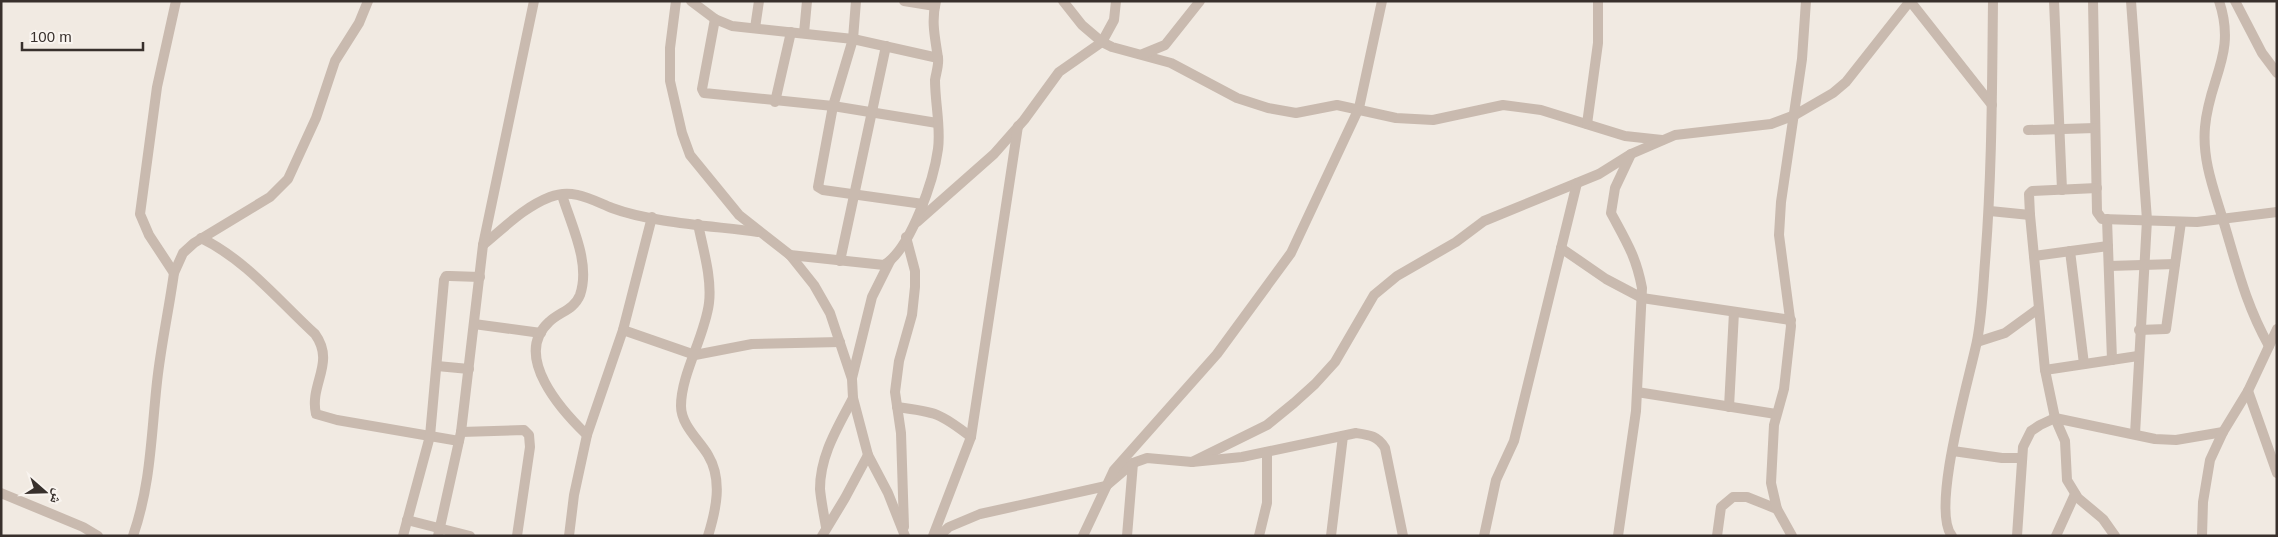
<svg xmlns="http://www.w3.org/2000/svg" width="2278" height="537" font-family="Arial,'Noto Naskh Arabic',sans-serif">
<rect width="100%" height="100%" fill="#f1eae2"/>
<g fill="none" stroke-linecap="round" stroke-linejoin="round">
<g stroke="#c9baaf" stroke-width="10">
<path d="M676,1L670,48V81L682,133L690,155L739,215L790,255L814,285L830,313L852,379L853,398L868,455L888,493L905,536"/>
<path d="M691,1L715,19L732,26L853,39L938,58"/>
<path d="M856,1L853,39L833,106L818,187L823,190L923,204"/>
<path d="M904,1L935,6"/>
<path d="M1063,1L1082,25L1102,42L1112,47L1171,63L1237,98L1268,108L1296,113L1337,105L1396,118L1433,120L1503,105L1541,110L1625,136L1662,140"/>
<path d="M1910,1L1992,105"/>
<path d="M2054,1L2062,190"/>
<path d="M2093,1L2097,212L2102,219L2197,222L2277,212"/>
<path d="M2131,1L2147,220L2135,434"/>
<path d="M2219,1C2237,54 2209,78 2205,127C2202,160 2214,190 2223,220C2237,266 2245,303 2269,346"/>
<path d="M2235,1L2262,53L2277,73"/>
<path d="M715,19L702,89L704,93L833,106L937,123"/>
<path d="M755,28L759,1"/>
<path d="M804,33L807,1"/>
<path d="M1143,54L1165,45L1200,1"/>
<path d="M775,102L791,32"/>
<path d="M1587,124L1598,43V1"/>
<path d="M2028,130L2095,128"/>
<path d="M2097,188L2032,191L2029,194L2030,215L2045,370L2055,418L2065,441L2067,480L2078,498L2103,519L2115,536"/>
<path d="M562,195C571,225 591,263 580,295C574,310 559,312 549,322C512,356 562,411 587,435"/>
<path d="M1990,211L2030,215"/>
<path d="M2107,219L2112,360"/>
<path d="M917,222L994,154L1024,120L1059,72L1102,42L1114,20L1116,1"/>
<path d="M698,224C703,249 712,278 709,303C705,336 681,374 681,406C681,425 699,440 708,455C723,480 716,510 708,536"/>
<path d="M201,238C246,260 278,300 315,334C336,363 309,384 316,414L337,420L459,441"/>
<path d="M483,245C504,228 524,207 550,197C573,188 592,200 612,208C652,223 715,226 758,232"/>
<path d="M1561,248L1606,279L1642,298L1791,320"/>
<path d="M2070,251L2084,364"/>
<path d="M790,255L884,265C911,249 934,179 938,149C941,127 935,103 935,80C936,73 939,65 938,58C935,37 931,22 936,1"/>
<path d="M2034,256L2108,246"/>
<path d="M840,261L886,46"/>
<path d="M2109,266L2175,264"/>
<path d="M174,273L149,235L140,214L157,87L176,1"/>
<path d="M474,324L541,333"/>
<path d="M623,330L695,355L752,344L840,342"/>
<path d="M2139,330L2166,329L2181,222"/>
<path d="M1977,342L2005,333L2038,309"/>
<path d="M437,366L469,369"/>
<path d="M2045,370L2138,356"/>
<path d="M852,378L872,297L890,261"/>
<path d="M2248,391L2277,473"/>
<path d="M1637,392L1776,414"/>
<path d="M897,407C936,412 940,413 971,437"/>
<path d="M1729,407L1734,312"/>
<path d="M461,432L524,430L529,435L530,447L517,536"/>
<path d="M1953,451L2002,458H2021"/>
<path d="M1192,462L1267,425L1294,403L1315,384L1335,362L1374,295L1397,276L1456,242L1484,221L1599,174L1631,154L1675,135L1771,124L1795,115L1833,93L1846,82L1910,1"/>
<path d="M1,493L83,527L98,536"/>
<path d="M407,520L470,536"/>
<path d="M826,527C824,515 821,501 820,489C820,455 838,427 853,398"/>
<path d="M904,527L901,433L895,392L899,361L912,315L915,287V271L906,237"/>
<path d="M133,536C151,484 151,436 157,382C161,345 169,309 174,273L183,253L194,243L270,197L288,179L316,118L335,61L359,23L368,1"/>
<path d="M403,536L430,436L444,280L446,276H450L480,277"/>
<path d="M438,536L461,432L483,245L534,1"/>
<path d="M569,536L574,495L587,435L623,330L652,217"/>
<path d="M822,536L845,498L868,455"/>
<path d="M933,536L971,437L1018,126"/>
<path d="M939,536L949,527L980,514L1106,486L1133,463L1147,458L1192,462L1242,457L1356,433C1370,435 1378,436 1385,448L1403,536"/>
<path d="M1083,536L1114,470L1217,354L1291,253L1359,108L1382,1"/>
<path d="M1127,536L1133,463"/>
<path d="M1259,536L1267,503V452"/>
<path d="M1331,536L1343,436"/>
<path d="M1484,536L1496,480L1514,441L1577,183"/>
<path d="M1618,536L1636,411L1642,288C1636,256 1626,241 1611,213L1615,188L1631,154"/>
<path d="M1717,536L1721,507L1733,497H1747L1777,509"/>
<path d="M1792,536L1777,509L1771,483L1774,425L1784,389L1791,326L1779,235L1781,202L1802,59L1806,1"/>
<path d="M1952,536C1930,510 1970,376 1977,341C1982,315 1983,288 1985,262C1992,175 1992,88 1993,1"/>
<path d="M2017,536L2023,447L2031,431L2040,425L2055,418L2155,439L2176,440L2223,432"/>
<path d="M2056,536L2075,494"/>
<path d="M2202,536L2203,502L2210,460L2223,432L2248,391L2277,329"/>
</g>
</g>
<rect width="2278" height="537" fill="none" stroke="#38302c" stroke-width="5"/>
<g transform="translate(45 492) rotate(110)" stroke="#f9f4ef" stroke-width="4" paint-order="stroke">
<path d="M0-4L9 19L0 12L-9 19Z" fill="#38302c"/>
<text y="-8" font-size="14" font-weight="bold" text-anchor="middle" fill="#38302c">ش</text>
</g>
<path d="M22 42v8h121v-8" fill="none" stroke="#38302c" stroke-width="2.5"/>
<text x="30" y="42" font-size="15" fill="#38302c" stroke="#f9f4ef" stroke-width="4" paint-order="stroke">100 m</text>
</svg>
